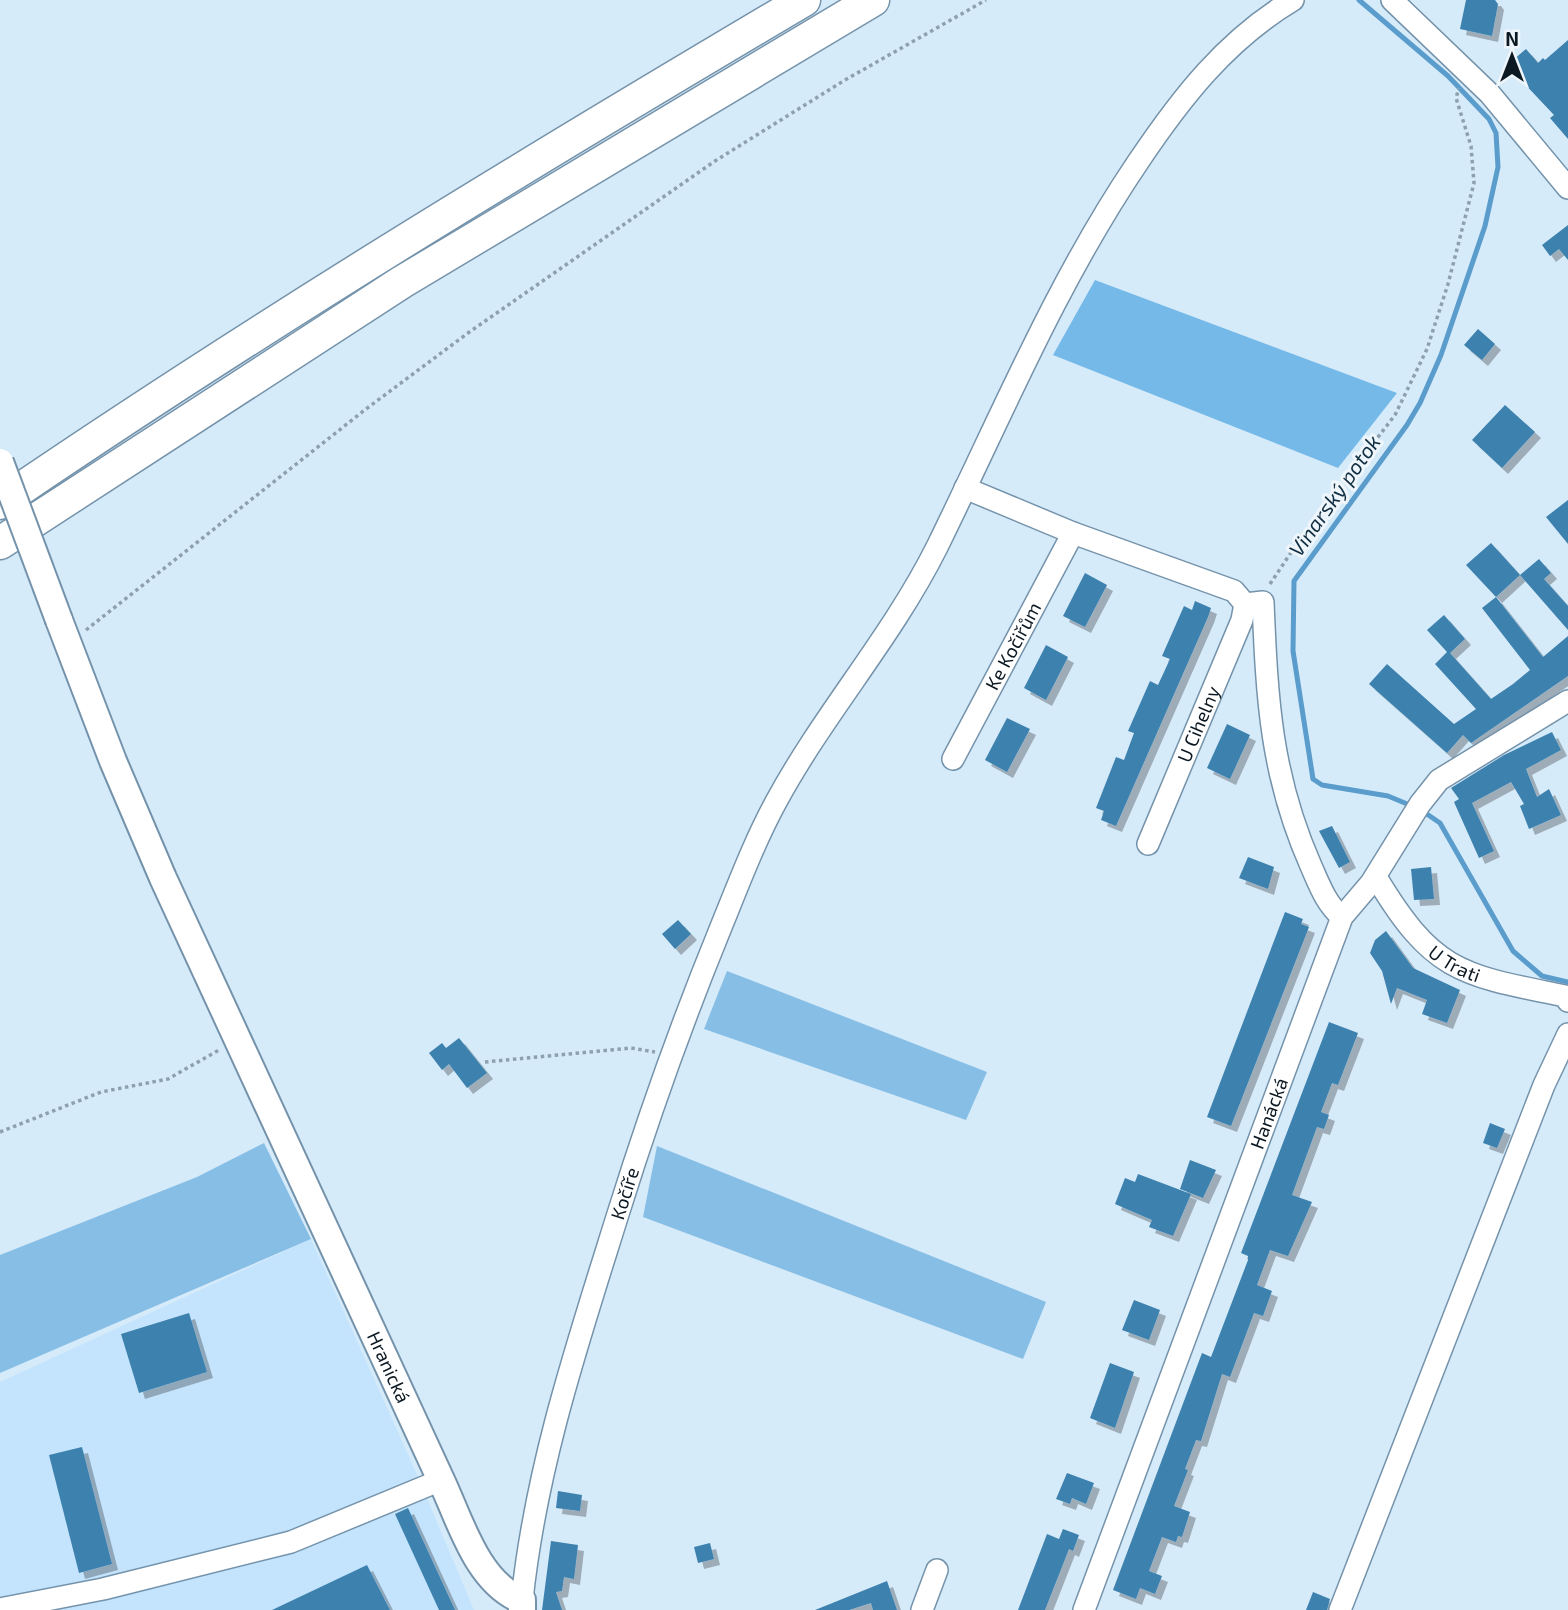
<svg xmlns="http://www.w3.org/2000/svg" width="1568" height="1610" font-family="'Exo 2',sans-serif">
<defs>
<filter id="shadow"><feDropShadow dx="6" dy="6" stdDeviation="0" flood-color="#0004"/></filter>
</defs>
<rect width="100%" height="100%" fill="#d6ebfa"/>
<path fill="#c4e4fd" d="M311,1239L416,1472L474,1610H0V1382Z"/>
<g fill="#87bee6">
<path d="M727,971L987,1072L966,1120L704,1029Z"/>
<path d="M264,1143L311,1239L0,1373V1255L197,1177Z"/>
<path d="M657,1146L1046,1302L1023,1359L643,1217Z"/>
</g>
<path fill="#75b9e8" d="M1095,280L1397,393L1338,468L1053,355Z"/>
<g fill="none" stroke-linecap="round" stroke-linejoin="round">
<g stroke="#5a9ccb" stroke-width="5">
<path d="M1359,0L1448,76L1489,119L1496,133L1498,167L1485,226L1441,355L1420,403L1407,425L1294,581L1293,651L1313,779L1322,785L1388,796L1412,806"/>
<path d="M1421,810L1440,823L1513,951L1542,976L1568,982"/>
</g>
</g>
<g fill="#3e81ae" filter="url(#shadow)">
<path d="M1466,0H1495L1498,4L1492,36L1460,29Z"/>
<path d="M1568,40V139L1550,118L1554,115L1507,65L1526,49L1538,63L1543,58L1545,60Z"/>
<path d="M1568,225V260L1559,249L1550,256L1542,245Z"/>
<path d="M1478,329L1495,344L1482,360L1464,345Z"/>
<path d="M1505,405L1535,432L1502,468L1472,440Z"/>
<path d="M1568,500V544L1546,517Z"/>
<path d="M1491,543L1520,575L1496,597L1466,565Z"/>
<path d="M1539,559L1551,573L1544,579L1568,606V630L1520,575Z"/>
<path d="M1085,573L1107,585L1085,627L1063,616Z"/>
<path d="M1496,597L1543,657L1568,636V676L1471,743L1463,735L1447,753L1369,684L1387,664L1454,724L1476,709L1435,664L1447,652L1427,630L1444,615L1465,639L1450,653L1491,699L1513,684L1530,670L1482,608Z"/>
<path d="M1195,601L1211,608L1208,617L1116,826L1101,820L1104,811L1096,808L1116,757L1124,760L1134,733L1128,731L1150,681L1158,685L1170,659L1162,656L1184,606L1192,610Z"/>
<path d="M1046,645L1068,657L1046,700L1024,688Z"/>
<path d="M1007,718L1030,729L1007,772L985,760Z"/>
<path d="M1227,724L1250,735L1230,779L1207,768Z"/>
<path d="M1552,732L1561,750L1526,769L1537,797L1549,789L1561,815L1529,829L1520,806L1524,804L1511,782L1472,803L1494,851L1479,858L1454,802L1459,799L1451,788L1504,755Z"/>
<path d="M1332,826L1350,862L1339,868L1319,831Z"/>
<path d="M1248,857L1274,867L1268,889L1239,878Z"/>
<path d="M1431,867L1434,899L1414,900L1411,869Z"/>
<path d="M1285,912L1303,919L1301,924L1309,927L1231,1126L1207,1117Z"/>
<path d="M678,920L691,934L675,949L662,934Z"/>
<path d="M1386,931L1413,968L1460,990L1447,1023L1422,1014L1427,1000L1397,988L1391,1004L1382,971L1370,953L1375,940Z"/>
<path d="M1329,1022L1358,1033L1338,1085L1332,1083L1321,1112L1329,1115L1324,1129L1317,1127L1292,1195L1312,1202L1288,1256L1270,1250L1257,1285L1272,1291L1263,1316L1254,1313L1230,1377L1222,1374L1201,1441L1196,1440L1185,1469L1188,1470L1174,1506L1190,1512L1182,1537L1178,1536L1176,1542L1162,1537L1149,1571L1162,1576L1155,1594L1140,1588L1136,1599L1113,1590L1202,1353L1211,1357L1248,1260V1256L1241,1253Z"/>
<path d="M459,1038L487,1073L467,1088L449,1064L442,1070L429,1053L442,1043L446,1048Z"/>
<path d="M1490,1123L1505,1129L1497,1148L1483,1143Z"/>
<path d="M1190,1160L1216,1170L1203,1198L1180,1189Z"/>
<path d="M1138,1174L1191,1194L1173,1236L1149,1227L1152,1220L1115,1204L1125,1178L1135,1182Z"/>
<path d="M1134,1300L1160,1310L1149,1340L1122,1330Z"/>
<path d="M189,1313L207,1372L139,1393L121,1334Z"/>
<path d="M1110,1363L1134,1372L1115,1428L1090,1418Z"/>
<path d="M82,1447L112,1564L79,1573L49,1455Z"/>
<path d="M1067,1473L1094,1483L1086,1504L1072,1498L1070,1504L1056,1499Z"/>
<path d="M558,1491L582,1495L580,1511L556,1508Z"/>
<path d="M408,1508L455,1610H439L395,1514Z"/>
<path d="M1063,1529L1079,1535L1073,1551L1069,1549L1045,1610H1018L1047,1534L1059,1539Z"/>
<path d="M551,1541L578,1545L574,1579L564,1577L562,1591L556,1592L562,1610H542Z"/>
<path d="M710,1543L714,1559L698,1563L694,1547Z"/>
<path d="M367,1565L390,1610H272Z"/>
<path d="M887,1581L897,1610H873L871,1603L849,1610H815Z"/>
<path d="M1313,1592L1330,1599L1327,1610H1306Z"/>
</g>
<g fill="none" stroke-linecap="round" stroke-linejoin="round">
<defs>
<g id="minor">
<path d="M1392,0L1490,94L1568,188"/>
<path d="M965,488L1073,533L1234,591L1245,604"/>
<path d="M1245,604L1263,602C1267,700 1271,776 1311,866C1319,884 1326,904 1342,917"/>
<path id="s1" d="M953,759L1073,533"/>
<path id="s2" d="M1148,844L1242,620L1245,604"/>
<path id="s3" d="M1376,877C1433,972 1460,975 1565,996L1568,1001"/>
<path id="s4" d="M522,1600C536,1466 578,1342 618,1214C648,1118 681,1025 719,932C737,888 754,842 777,800C825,712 892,637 937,547C1001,417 1056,283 1138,162C1181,98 1226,40 1293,0"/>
<path d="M0,1609L103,1589L291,1542L441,1480"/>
<path d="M922,1610L937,1570"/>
<path id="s5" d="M1084,1610L1342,917L1371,883L1420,804L1439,780L1568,701"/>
<path d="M1340,1610L1544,1085L1568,1034"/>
</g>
<g id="major">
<path id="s6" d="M59,620L113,761L163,878L441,1480C460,1520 477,1583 522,1600V1610"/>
</g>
<g id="highway">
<path d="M0,503C261,325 532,161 804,0"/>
<path d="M0,543L402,282L873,0"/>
</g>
</defs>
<use href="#minor" stroke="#7493ab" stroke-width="24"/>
<use href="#major" stroke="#7493ab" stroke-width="30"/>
<use href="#highway" stroke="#7493ab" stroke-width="35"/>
<g stroke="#8ea0ad" stroke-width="3.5" stroke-dasharray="3.5 3.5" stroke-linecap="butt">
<path d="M1270,584L1302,536L1395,415L1427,349L1448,284L1474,183L1471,146L1456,98L1459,88"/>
<path d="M86,630L366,409L468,333L715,161L845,80L986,0"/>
<path d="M485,1062L631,1048L655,1052"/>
<path d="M0,1132L101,1092L168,1079L219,1050"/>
</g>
<use href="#minor" stroke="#fff" stroke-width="21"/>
<use href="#major" stroke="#fff" stroke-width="26"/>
<use href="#highway" stroke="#fff" stroke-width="32"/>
<defs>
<path id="major-bridge" d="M0,462L59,620"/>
</defs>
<use href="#major-bridge" stroke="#7493ab" stroke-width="30" stroke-linecap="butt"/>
<use href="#major-bridge" stroke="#fff" stroke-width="26"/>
</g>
<g text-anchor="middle" stroke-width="6" stroke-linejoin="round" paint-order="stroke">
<g font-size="19" fill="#0d1922" stroke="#eff6fb">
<text dy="7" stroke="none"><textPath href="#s1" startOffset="128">Ke Kočiřům</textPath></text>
<text dy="7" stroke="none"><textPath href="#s2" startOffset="130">U Cihelny</textPath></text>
<text dy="7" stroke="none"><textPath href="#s3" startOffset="119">U Trati</textPath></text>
<text dy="7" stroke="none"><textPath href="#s5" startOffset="530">Hanácká</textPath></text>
<text dy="7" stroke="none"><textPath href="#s4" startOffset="420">Kočíře</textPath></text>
<text dy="7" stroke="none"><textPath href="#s6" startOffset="817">Hranická</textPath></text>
</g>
<g font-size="21" font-style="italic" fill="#112f43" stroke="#eff6fb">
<text transform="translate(1335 496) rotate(-55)" y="7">Vinarský potok</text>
</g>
</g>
<g transform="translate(1512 56)" stroke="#eff6fb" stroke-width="5" paint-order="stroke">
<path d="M0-5L12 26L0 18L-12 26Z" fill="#0d1922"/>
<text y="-10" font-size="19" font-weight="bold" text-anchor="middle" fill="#0d1922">N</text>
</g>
</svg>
